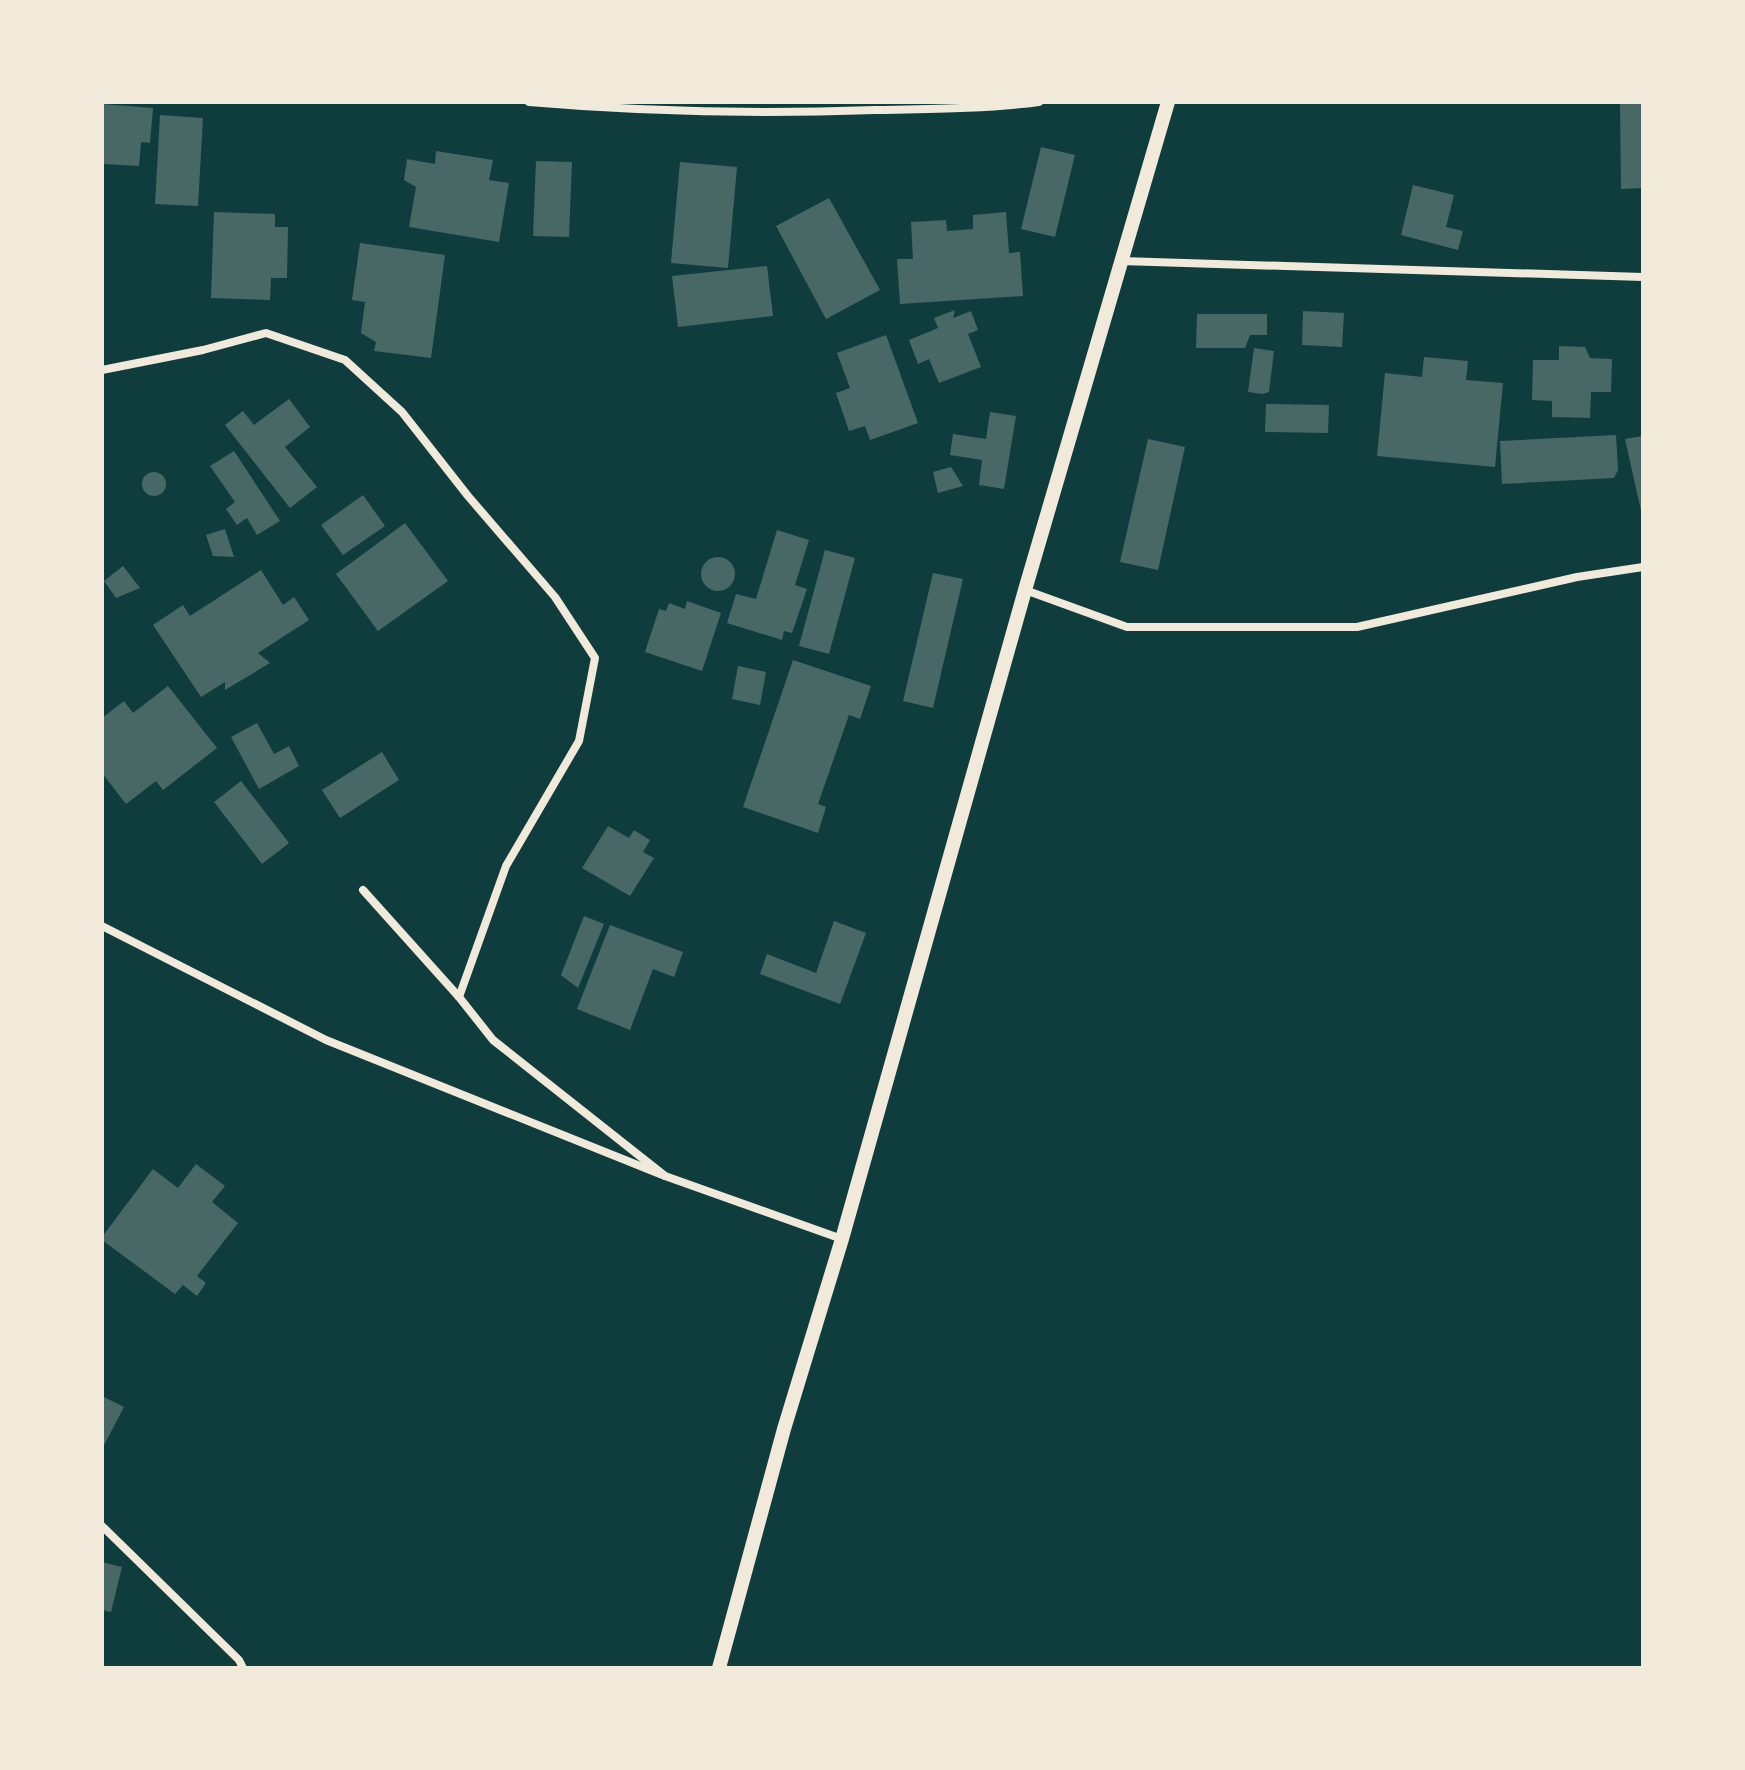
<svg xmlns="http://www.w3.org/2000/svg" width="1745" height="1770" font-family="Inter,sans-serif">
<rect width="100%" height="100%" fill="#0f3d3e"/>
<g fill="#486865">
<path d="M1620,102H1643V188L1621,189Z"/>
<path d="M102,104L153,108L150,143L141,142L139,166L104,164Z"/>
<path d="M160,115L203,118L198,206L155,204Z"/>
<path d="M1041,147L1075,155L1055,237L1021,229Z"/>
<path d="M436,151L493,160L489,180L509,183L499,242L409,227L416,187L404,180L407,159L435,164Z"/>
<path d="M536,161L572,162L569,237L533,236Z"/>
<path d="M680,162L737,167L728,268L671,263Z"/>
<path d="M1413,185L1454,195L1446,227L1463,231L1458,250L1401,235Z"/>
<path d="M829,198L880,290L826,319L776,226Z"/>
<path d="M214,212L275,214V227H288L287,278H271L270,300L211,298Z"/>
<path d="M1006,212L1009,253L1020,252L1023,296L900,304L897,259H913L911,222L946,220L947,231L973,229V215Z"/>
<path d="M360,243L445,255L431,358L374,351L376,342L361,333L365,302L352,300Z"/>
<path d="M767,266L773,316L678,327L672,276Z"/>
<path d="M955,310L953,318L971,311L978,330L968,334L981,367L939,383L929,359L918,364L909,340L938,328L934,318Z"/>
<path d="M1303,311L1344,313L1342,347L1302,345Z"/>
<path d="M1197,314H1267V335H1250L1245,348H1196Z"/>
<path d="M886,335L918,423L870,440L865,426L849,431L836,393L850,388L837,353Z"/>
<path d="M1559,346L1585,347L1590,358L1612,359L1611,392H1591L1590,418L1552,417V401L1532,400L1533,360H1559Z"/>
<path d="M1254,348L1274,351L1269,392L1262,394L1248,392Z"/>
<path d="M1424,357L1468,361L1466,380L1503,383L1495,467L1377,456L1385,373L1422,377Z"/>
<path d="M289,399L310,427L285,447L317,487L290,508L225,425L243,411L254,425Z"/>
<path d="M1266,404L1329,405L1328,433L1265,432Z"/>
<path d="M990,412L1016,416L1004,489L979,485L982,460L950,455L953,434L986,439Z"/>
<path d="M1616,435L1618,470L1614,478L1502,484L1500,441Z"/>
<path d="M1643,436V514L1642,515L1625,439Z"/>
<path d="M1148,439L1185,447L1158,570L1120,562Z"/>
<path d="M234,451L280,521L257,535L247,518L237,525L226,509L235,502L210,466Z"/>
<path d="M951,467L963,486L938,493L933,472Z"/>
<circle cx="154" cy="484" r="12"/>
<path d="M363,495L385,526L343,555L321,525Z"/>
<path d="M405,523L448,581L378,631L336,574Z"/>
<path d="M225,529L234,557L213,556L206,535Z"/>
<path d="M777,530L809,540L795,585L807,589L792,633L784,631L782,640L727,623L736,594L756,599Z"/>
<path d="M825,550L855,558L829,654L799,646Z"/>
<circle cx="718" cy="574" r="17"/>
<path d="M123,566L140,588L116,598L104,581Z"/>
<path d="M261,570L283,605L294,597L309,620L258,653L270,663L225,690V682L201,697L153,625L183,605L190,616Z"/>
<path d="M933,573L963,579L933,708L903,701Z"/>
<path d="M687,601L721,613L702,671L645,652L659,609L666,611L669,603L685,609Z"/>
<path d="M793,660L871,686L860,719L849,715L818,804L826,807L818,833L743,807Z"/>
<path d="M738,666L766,672L760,705L732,699Z"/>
<path d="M168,686L217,748L163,790L156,781L126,804L102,773V718L124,701L133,713Z"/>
<path d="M257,723L274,754L289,746L299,766L259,789L231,737Z"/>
<path d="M382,752L399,780L340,818L322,790Z"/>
<path d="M241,781L289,843L262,864L214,802Z"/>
<path d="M608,826L629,838L634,830L650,840L643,852L654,858L630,896L582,868Z"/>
<path d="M584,916L604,924L578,988L561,975Z"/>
<path d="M834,921L866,933L840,1004L760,974L767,954L816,973Z"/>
<path d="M610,925L683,952L674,977L653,969L630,1030L577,1009Z"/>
<path d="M196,1164L225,1186L212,1202L238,1223L197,1276L206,1283L197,1296L183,1285L175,1294L102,1240V1237L153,1169L178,1188Z"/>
<path d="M102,1396L124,1407L102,1449Z"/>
<path d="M102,1562L122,1567L111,1612L102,1610Z"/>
</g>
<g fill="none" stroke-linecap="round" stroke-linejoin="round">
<g stroke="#f1e9da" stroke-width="8">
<path d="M529,102C644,112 760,114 875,110C930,109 985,109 1039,102"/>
<path d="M1121,261L1643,277"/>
<path d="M102,370L203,350L266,333L345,360L402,412L468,496L555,597L595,658L579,741L506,866L459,997"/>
<path d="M1025,590L1127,627H1357L1577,577L1643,567"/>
<path d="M363,890L459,997L493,1040L665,1176L842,1239"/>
<path d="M102,926L326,1040L665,1176"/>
<path d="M102,1526L239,1660L243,1668"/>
</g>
<path stroke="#f1e9da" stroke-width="14" d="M719,1668L784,1429L842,1239L1025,590L1168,102"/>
</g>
<rect width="1745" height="1770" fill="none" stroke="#f1e9da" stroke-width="208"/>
</svg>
